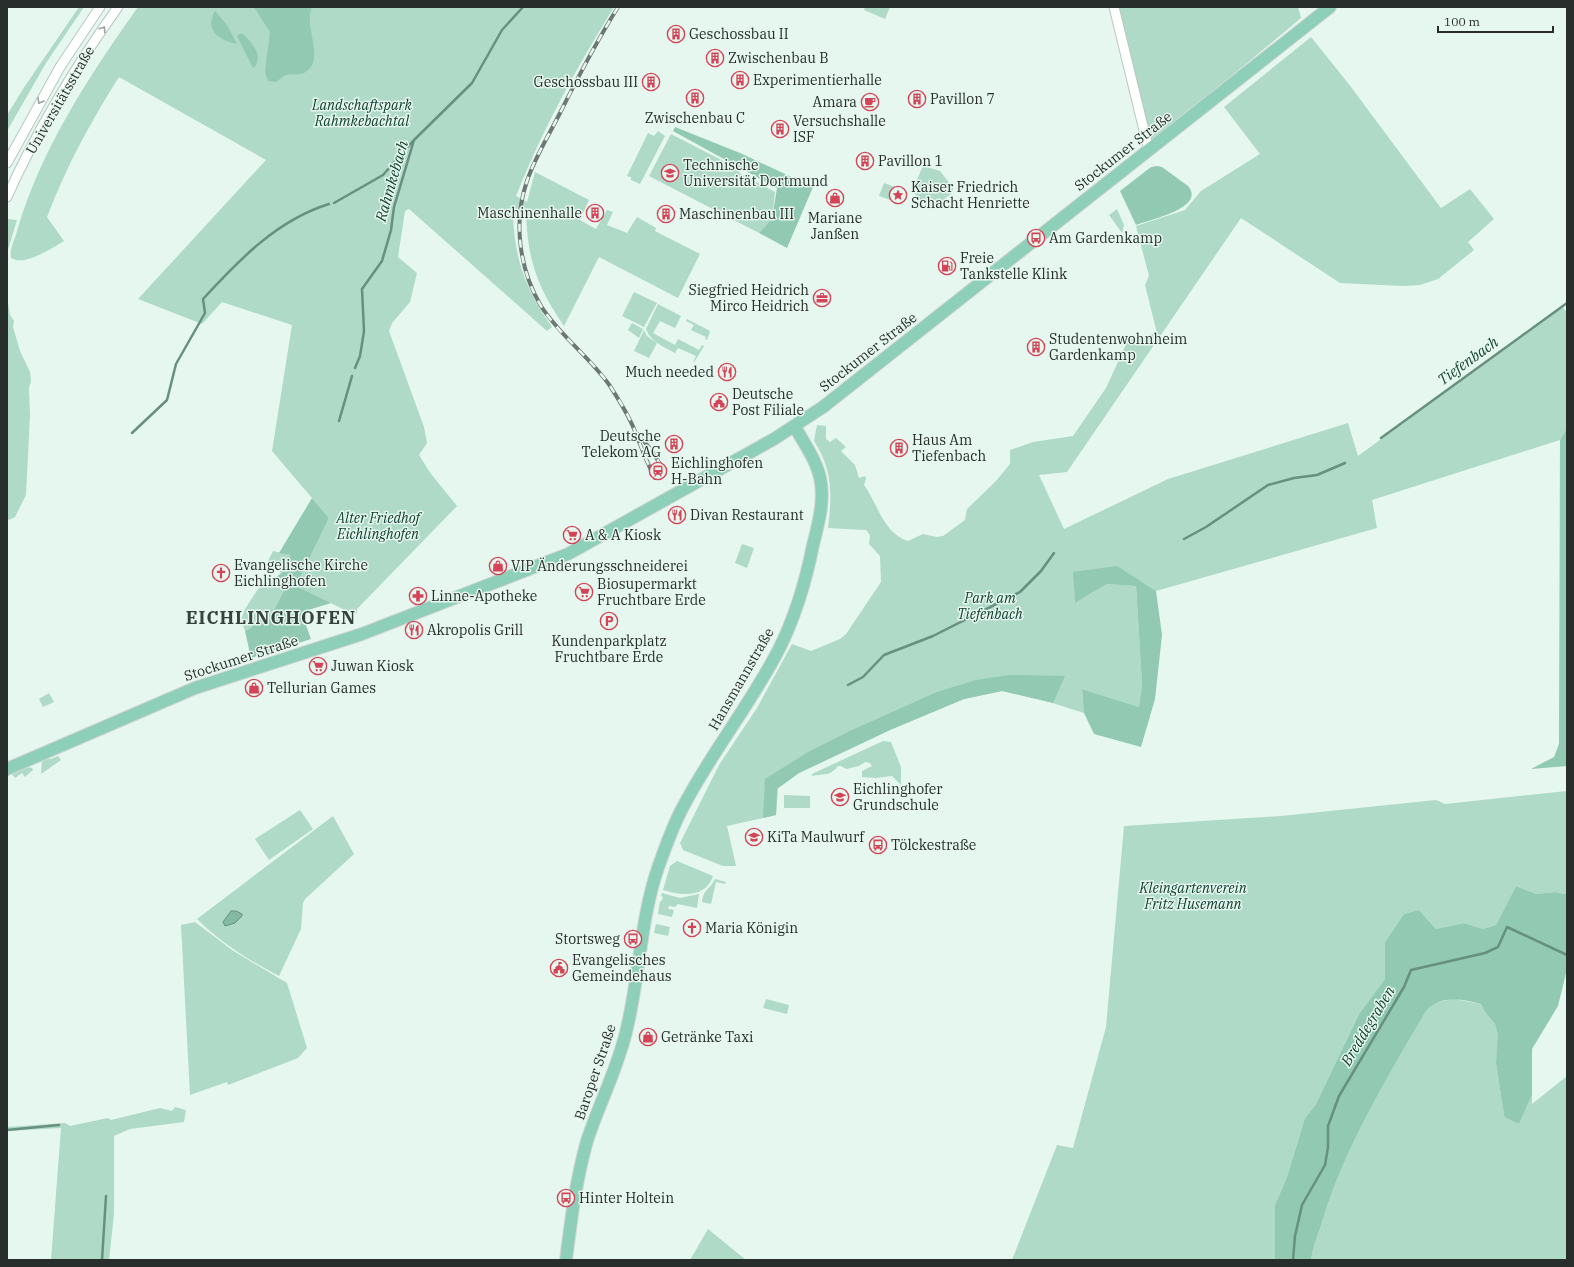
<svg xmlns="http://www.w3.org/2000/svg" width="1574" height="1267" font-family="'IBM Plex Serif',serif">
<rect width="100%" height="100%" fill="#e6f7ef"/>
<g fill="#aedac7">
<path d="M79,7H84L46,63L7,131V115L25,86Z"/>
<path d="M138,7H614C577,67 542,130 516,196L527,202L535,172L589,200L580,220L596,229L607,210L613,212L607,225L627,233L637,217L656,228L655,231L700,254L678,298L599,257L564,326C538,288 528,262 526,215L513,216C515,261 526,290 552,327L547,331L409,209L405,211L398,257L417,273L410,302L392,323L389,331L424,427L427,443L419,455L431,474L457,506L357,609V613L353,614L296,586L329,518L272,451L292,325L222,302L202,324L138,299L266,160L119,77C91,121 66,167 47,217L64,241C52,248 24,267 11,258C9,250 15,239 17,231C41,149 89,76 138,7Z"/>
<path d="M865,7H890L885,19L864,10Z"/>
<path d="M1114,7H1298L1301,18L1210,94L1198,113L1149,151Z"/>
<path d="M1311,37L1348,83L1441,208L1470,189L1494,219L1468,242L1474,250L1438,279L1420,285L1403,286L1340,283L1241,218L1067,472L1039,475L1064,529L1168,479L1348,423L1358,456L1562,307L1567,312V428L1560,440L1372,500L1377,528L1156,591L1142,582H1074L1075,603L1107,584L1136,586L1142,684L1139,707L1082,689L1084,713L1043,700L1002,691L964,699L890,730L799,773L778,788L776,815L727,826L736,866H723L683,850L680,843L719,765L757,708L792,644L811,651L840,639L846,634L881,582L880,556L869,544L870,535L866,530L828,528C832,494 833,471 814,441L817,425L826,426V439L830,442L836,438L846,447L841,451L855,465L859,478L865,476L866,479L864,485C878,504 883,533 908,541L923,534L937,537L943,536L965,520L967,509L996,481L1010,464V450L1033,442L1073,436L1106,388L1128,340L1157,333L1145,285L1149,276L1136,226L1185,210L1201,191L1260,154L1224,107Z"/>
<path d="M658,131L665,136L640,184L631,180V177L627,176L648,133L654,136Z"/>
<path d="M671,134L733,166L741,174L775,192L772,219L759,233L649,176Z"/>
<path d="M923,166L940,171L953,188L952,193L930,210L912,191Z"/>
<path d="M884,183L903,190L899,203L879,196Z"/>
<path d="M1117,209L1124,225L1122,233L1109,215Z"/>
<path d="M7,219L17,220L7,253Z"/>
<path d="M634,292L657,303L644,327L622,316Z"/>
<path d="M7,296L10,315L14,321L13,327L20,351L30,372L31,381L29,388L30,415L26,495L15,517L9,520L7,518Z"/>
<path d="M658,304L681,316L675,328L660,321L653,333L675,345L678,339L699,350L702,345L704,346L695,361L693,362L696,356L678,348L675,353C664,347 650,341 646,329Z"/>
<path d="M687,319L710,331L707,340L705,339L706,337L691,330L694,325L686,321Z"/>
<path d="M632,323L643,329L639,338L628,330Z"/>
<path d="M644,330L647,336L657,343L649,358L634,351Z"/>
<path d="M742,544L754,548L747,568L735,563Z"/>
<path d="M273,551L290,555L287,568L281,573L273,563H267Z"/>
<path d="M273,580L286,586L268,622L258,618L251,628L245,631L241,620L245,609L258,589Z"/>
<path d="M49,693L54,702L43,707L39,699Z"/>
<path d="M883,741L891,742L901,767V785L892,776L876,778L862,777V771L872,766L870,763L865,762L859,766L846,769L841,766H838C829,777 825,773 812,776V774Z"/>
<path d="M58,756L61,760L41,774L42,760L47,758L51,759Z"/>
<path d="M27,767L32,768L33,770L25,777L22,773L15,778L12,774Z"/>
<path d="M1567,791V891L1565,894L1555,892L1536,894L1516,886L1496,925L1483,929L1464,923L1436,929L1419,910L1404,914L1385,942V979L1359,1014L1316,1104L1305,1118L1287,1177L1275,1205V1260H1012L1057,1145L1073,1148L1106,1027L1124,826L1281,816L1436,800L1445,804Z"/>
<path d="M784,795L810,796V808H784Z"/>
<path d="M300,810L313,829L269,860L255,839Z"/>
<path d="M333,816L354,854L305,899L303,903L301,929L279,976C250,961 220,942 197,919Z"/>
<path d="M677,861L713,876C706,898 681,896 663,890L670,866Z"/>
<path d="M715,879L726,882L725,884L716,882L711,904L702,902C704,888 709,891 715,879Z"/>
<path d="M662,893L680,898L699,894L697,908L678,904L675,907L669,906L668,909L674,910L672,917L658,914L660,901L661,902L663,897L661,896Z"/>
<path d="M195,922L232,950L287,983L307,1048L298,1058L228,1085L227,1082L190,1095L181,925Z"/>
<path d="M656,924L670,927L668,936L654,933Z"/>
<path d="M766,999L789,1005L787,1014L763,1008Z"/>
<path d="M1454,999L1481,1004L1485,1012L1495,1024L1499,1034L1496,1063L1504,1114L1506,1118L1519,1124L1532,1095V1104L1567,1076V1260H1311C1313,1246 1319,1232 1323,1219C1346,1145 1387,1078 1426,1011C1434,1002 1442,1001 1454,999Z"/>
<path d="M175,1107L186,1110L184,1122L130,1129L114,1136V1214L109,1260H51L61,1128L7,1131V1127L65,1123L70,1126L108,1118L111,1120L160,1108L172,1111Z"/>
<path d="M708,1229L746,1260H690Z"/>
</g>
<g fill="#91c9b2">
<path d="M254,7H312C303,25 325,59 307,71C301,76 292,73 286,75C283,76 279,80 276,82L268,81L265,72L270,32Z"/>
<path d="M215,11L227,25L237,44C219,40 204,31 215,11Z"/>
<path d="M239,34H243C252,43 263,54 255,67L253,68L237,36Z"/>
<path d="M675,127L740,153L813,187L787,248L759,233L772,219L777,188L673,131Z"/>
<path d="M1157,166L1162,167L1188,186C1207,208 1148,220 1136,225L1120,191L1151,167Z"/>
<path d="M1567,311V766L1531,769L1554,757L1559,744L1560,440L1567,428Z"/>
<path d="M312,498L329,518L296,586L331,603L305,611L303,617L311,639L251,658L245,631L251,628L258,618L268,622L286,586L273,580L287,568L290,555L279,553Z"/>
<path d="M1117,566L1156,591L1162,635L1155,699L1141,747L1094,734L1084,713L1082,689L1139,707L1142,684L1136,586L1107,584L1075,603L1073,572Z"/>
<path d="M1010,675L1065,676L1053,703L1002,691L964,699L890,730L799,773L777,789L776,815L763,818L765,779L808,752L850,731L937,692L976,680Z"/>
<path d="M1516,886L1536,894L1555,892L1565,894L1567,891V969L1558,1006L1532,1049V1095L1519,1124L1506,1118L1504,1115L1496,1063L1498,1034L1495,1024L1485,1012L1481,1004C1461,999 1441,995 1426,1011C1387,1078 1346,1145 1323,1219C1319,1232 1313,1246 1311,1260H1275V1205L1287,1177L1305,1118L1316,1104L1359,1014L1385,979V942L1404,914L1419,910L1436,929L1464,923L1483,929L1496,925Z"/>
</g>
<path fill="#82baa3" stroke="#67907f" d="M231,911H236L242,914V916L235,923L225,926L223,922Z"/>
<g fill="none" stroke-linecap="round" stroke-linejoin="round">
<g stroke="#67907f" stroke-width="2.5">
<path d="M334,203L383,175L413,141"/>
<path d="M355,368L360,356L364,331L362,289L382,261L391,230L394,207L414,140L472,83L502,30L523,7"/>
<path d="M339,421L352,376"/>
<path d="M132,433L167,400L176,364L205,313L203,299C239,260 277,220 329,204"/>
<path d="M1381,438L1567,303"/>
<path d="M1184,539L1206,527L1268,485L1294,478L1317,475L1345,463"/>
<path d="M848,685L863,677L884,655L933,636L1020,592L1041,571L1054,553"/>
<path d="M7,1130L59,1125"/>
<path d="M102,1260L106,1196"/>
<path d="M1293,1260L1295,1236L1302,1205L1325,1165L1328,1147V1126L1339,1096L1404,987L1411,970L1485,953L1498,947L1507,927L1567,955"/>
</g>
<defs>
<g id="minor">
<path d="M1114,7L1149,151"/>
<path d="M7,163L60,67L100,7"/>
<path d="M7,197C37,130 75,67 118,7"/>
</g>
<g id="major">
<path d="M7,769L195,688L362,634L568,554L774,439L823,407L1330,7"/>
<path d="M566,1260C571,1220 576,1180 587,1141C599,1104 617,1070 626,1032C640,977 640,918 659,865C666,846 673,825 683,807C711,753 750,705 778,651C795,618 806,580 813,545C818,525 824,504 821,483C818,462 805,445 795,427"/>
</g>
</defs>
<use href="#minor" stroke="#b8c8c1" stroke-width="11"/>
<use href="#major" stroke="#d4d5d5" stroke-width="14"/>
<use href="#minor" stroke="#fff" stroke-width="9"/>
<use href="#major" stroke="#8dcfb9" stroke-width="12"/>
<defs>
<g id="rail">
<path d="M618,7C597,41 578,77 560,113C549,135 535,157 527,181C513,221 519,269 541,306C560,336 590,357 610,386C619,400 630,417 636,434C642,449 647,463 655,478"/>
<path d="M638,434L652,451L665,472"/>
</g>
</defs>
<use href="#rail" stroke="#6d7773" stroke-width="4"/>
<use href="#rail" stroke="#e6f7ef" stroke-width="2.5" stroke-dasharray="8" stroke-linecap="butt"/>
</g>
<defs><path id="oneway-chevron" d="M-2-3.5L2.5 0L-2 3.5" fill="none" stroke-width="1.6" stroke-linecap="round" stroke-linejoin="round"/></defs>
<g stroke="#9ea1a0">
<use href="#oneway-chevron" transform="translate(103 29) rotate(-56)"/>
<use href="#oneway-chevron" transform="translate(40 101) rotate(121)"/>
</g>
<defs>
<symbol id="building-ring" viewBox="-11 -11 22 22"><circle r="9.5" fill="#e6f7ef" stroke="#d44456" stroke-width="1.5"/><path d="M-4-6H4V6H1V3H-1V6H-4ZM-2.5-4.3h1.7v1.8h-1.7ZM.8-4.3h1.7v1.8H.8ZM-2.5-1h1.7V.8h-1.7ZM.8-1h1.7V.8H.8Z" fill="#d44456"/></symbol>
<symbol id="cafe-ring" viewBox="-11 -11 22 22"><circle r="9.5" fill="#e6f7ef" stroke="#d44456" stroke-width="1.5"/><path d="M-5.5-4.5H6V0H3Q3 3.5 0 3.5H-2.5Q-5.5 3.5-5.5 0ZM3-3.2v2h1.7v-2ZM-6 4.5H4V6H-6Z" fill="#d44456"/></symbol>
<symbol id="university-ring" viewBox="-11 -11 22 22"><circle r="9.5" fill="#e6f7ef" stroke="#d44456" stroke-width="1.5"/><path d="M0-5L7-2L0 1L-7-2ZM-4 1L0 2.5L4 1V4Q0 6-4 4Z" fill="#d44456"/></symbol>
<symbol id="sight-ring" viewBox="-11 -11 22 22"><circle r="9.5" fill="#e6f7ef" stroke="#d44456" stroke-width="1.5"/><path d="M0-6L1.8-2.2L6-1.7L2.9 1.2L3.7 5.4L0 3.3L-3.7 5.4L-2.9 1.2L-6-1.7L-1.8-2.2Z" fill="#d44456"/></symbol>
<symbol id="shop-ring" viewBox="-11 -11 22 22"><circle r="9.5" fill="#e6f7ef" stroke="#d44456" stroke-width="1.5"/><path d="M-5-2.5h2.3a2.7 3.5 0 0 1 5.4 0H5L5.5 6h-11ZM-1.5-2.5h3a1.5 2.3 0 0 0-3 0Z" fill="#d44456"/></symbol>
<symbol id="bus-ring" viewBox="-11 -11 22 22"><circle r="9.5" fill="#e6f7ef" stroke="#d44456" stroke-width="1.5"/><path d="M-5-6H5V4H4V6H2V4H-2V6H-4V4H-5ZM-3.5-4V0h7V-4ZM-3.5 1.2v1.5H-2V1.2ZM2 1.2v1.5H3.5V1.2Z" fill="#d44456"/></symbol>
<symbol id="fuel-ring" viewBox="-11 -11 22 22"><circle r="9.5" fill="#e6f7ef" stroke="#d44456" stroke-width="1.5"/><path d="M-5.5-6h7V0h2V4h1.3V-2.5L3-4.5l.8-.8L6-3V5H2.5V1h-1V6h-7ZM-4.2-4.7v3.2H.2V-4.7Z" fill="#d44456"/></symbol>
<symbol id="office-ring" viewBox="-11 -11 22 22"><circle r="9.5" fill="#e6f7ef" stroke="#d44456" stroke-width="1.5"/><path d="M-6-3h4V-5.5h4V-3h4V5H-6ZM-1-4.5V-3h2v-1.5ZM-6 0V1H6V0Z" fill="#d44456"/></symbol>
<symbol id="restaurant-ring" viewBox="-11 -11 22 22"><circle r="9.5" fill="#e6f7ef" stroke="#d44456" stroke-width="1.5"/><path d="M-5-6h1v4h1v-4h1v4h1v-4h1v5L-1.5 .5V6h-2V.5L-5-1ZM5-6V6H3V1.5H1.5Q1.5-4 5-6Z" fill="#d44456"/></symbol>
<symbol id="civic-ring" viewBox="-11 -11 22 22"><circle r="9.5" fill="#e6f7ef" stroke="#d44456" stroke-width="1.5"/><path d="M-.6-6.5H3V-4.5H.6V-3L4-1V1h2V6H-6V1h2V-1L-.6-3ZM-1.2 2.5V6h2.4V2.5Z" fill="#d44456"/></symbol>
<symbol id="station-ring" viewBox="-11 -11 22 22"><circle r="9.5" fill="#e6f7ef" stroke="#d44456" stroke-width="1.5"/><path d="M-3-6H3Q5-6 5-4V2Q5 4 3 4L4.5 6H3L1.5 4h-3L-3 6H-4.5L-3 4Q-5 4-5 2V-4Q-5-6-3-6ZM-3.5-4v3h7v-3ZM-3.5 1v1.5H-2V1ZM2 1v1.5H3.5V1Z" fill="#d44456"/></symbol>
<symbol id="supermarket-ring" viewBox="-11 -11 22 22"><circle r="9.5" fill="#e6f7ef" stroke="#d44456" stroke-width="1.5"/><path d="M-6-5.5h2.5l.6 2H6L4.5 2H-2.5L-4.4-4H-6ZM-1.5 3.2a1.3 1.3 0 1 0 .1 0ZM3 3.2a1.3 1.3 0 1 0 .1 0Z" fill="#d44456"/></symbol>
<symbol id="church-ring" viewBox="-11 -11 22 22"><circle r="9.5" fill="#e6f7ef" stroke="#d44456" stroke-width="1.5"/><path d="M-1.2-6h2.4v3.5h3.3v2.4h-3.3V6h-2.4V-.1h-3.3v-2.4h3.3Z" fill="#d44456"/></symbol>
<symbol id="pharmacy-ring" viewBox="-11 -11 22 22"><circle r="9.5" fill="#e6f7ef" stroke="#d44456" stroke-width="1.5"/><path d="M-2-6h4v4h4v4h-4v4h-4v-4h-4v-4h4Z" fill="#d44456"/></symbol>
<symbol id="parking-ring" viewBox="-11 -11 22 22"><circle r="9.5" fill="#e6f7ef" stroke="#d44456" stroke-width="1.5"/><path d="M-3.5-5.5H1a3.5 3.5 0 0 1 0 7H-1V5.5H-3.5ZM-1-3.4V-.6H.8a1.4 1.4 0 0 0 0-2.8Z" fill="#d44456"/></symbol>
<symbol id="school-ring" viewBox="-11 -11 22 22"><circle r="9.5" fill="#e6f7ef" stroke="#d44456" stroke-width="1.5"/><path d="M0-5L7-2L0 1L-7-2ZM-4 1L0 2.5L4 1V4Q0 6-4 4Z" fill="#d44456"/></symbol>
</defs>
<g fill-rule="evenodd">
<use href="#building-ring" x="666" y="24" width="20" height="20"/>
<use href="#building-ring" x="705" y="48" width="20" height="20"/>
<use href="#building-ring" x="730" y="70" width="20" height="20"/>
<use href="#building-ring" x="641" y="72" width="20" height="20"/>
<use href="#building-ring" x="685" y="88" width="20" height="20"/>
<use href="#building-ring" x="907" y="89" width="20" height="20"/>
<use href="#cafe-ring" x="860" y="92" width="20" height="20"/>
<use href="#building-ring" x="770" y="119" width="20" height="20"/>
<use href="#building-ring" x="855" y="151" width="20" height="20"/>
<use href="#university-ring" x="660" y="163" width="20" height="20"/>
<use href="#sight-ring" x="888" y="185" width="20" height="20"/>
<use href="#shop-ring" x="825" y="188" width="20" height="20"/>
<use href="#building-ring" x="585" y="203" width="20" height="20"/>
<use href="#building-ring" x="656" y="204" width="20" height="20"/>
<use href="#bus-ring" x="1026" y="228" width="20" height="20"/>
<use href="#fuel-ring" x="937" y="256" width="20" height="20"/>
<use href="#office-ring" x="812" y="288" width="20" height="20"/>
<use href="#building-ring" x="1026" y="337" width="20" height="20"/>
<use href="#restaurant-ring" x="717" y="362" width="20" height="20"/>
<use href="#civic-ring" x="709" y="392" width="20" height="20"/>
<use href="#building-ring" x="664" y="434" width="20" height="20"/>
<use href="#building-ring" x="889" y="438" width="20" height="20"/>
<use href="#station-ring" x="648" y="461" width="20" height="20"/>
<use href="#restaurant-ring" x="667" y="505" width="20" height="20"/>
<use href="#supermarket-ring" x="562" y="525" width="20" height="20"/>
<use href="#shop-ring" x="488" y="556" width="20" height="20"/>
<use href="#church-ring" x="211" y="563" width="20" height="20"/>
<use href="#supermarket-ring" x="574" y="582" width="20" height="20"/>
<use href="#pharmacy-ring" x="408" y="586" width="20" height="20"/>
<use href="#parking-ring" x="599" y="611" width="20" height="20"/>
<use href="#restaurant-ring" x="404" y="620" width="20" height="20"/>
<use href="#supermarket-ring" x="308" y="656" width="20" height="20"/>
<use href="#shop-ring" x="244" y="678" width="20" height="20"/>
<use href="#school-ring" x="830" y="787" width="20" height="20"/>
<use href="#school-ring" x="744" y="827" width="20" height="20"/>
<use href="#bus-ring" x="868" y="835" width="20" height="20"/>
<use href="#church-ring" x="682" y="918" width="20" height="20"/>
<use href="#bus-ring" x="623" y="929" width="20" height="20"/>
<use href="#civic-ring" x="549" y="958" width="20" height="20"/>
<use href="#shop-ring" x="638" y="1027" width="20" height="20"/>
<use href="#bus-ring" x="556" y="1188" width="20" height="20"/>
</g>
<g text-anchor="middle" stroke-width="3" stroke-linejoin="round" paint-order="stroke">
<g font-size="14" fill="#272e2b" stroke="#e6f7ef" text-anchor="start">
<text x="689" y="39">Geschossbau II</text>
<text x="728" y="63">Zwischenbau B</text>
<text x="753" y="85">Experimentierhalle</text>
<text x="638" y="87" text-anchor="end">Geschossbau III</text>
<text x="930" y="104">Pavillon 7</text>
<text x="857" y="107" text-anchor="end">Amara</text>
<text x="695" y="123" text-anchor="middle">Zwischenbau C</text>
<text x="793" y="126">Versuchshalle<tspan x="793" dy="16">ISF</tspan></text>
<text x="878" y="166">Pavillon 1</text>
<text x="683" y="170">Technische<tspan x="683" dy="16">Universität Dortmund</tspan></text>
<text x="911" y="192">Kaiser Friedrich<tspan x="911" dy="16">Schacht Henriette</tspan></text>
<text x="582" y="218" text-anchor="end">Maschinenhalle</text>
<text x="679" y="219">Maschinenbau III</text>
<text x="835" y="223" text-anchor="middle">Mariane<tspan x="835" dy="16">Janßen</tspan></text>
<text x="1049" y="243">Am Gardenkamp</text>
<text x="960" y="263">Freie<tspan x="960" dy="16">Tankstelle Klink</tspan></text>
<text x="809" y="295" text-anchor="end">Siegfried Heidrich<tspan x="809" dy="16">Mirco Heidrich</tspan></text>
<text x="1049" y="344">Studentenwohnheim<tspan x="1049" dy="16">Gardenkamp</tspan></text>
<text x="714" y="377" text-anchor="end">Much needed</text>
<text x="732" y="399">Deutsche<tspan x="732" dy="16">Post Filiale</tspan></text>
<text x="661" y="441" text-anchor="end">Deutsche<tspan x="661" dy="16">Telekom AG</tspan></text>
<text x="912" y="445">Haus Am<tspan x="912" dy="16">Tiefenbach</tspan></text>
<text x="671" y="468">Eichlinghofen<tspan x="671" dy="16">H-Bahn</tspan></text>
<text x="690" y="520">Divan Restaurant</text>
<text x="585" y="540">A &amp; A Kiosk</text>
<text x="234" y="570">Evangelische Kirche<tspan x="234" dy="16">Eichlinghofen</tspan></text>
<text x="511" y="571">VIP Änderungsschneiderei</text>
<text x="597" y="589">Biosupermarkt<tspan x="597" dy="16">Fruchtbare Erde</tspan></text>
<text x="431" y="601">Linne-Apotheke</text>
<text x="427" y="635">Akropolis Grill</text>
<text x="609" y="646" text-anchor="middle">Kundenparkplatz<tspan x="609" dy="16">Fruchtbare Erde</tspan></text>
<text x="331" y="671">Juwan Kiosk</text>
<text x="267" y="693">Tellurian Games</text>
<text x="853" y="794">Eichlinghofer<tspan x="853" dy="16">Grundschule</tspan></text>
<text x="767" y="842">KiTa Maulwurf</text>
<text x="891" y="850">Tölckestraße</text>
<text x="705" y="933">Maria Königin</text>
<text x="620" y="944" text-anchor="end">Stortsweg</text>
<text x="572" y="965">Evangelisches<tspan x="572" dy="16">Gemeindehaus</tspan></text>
<text x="661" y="1042">Getränke Taxi</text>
<text x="579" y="1203">Hinter Holtein</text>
</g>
<g font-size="14" fill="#272e2b" stroke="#e6f7ef">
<text transform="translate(60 100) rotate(-60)" y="5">Universitätsstraße</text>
<text transform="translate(1123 151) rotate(-38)" y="5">Stockumer Straße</text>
<text transform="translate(868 352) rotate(-38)" y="5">Stockumer Straße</text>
<text transform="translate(241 658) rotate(-18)" y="5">Stockumer Straße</text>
<text transform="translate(741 679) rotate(-60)" y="5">Hansmannstraße</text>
<text transform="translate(595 1072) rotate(-71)" y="5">Baroper Straße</text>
</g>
<g font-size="14" font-style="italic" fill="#104030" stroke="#e6f7ef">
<text x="362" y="110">Landschaftspark<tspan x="362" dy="16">Rahmkebachtal</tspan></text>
<text x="378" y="523">Alter Friedhof<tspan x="378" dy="16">Eichlinghofen</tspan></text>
<text x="990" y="603">Park am<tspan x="990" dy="16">Tiefenbach</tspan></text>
<text x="1193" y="893">Kleingartenverein<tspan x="1193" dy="16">Fritz Husemann</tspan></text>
</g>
<g font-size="15" font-style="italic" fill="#164535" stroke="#e6f7ef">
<text transform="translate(392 181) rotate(-74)" y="5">Rahmkebach</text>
<text transform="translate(1468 361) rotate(-36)" y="5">Tiefenbach</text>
<text transform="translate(1368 1026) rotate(-59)" y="5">Breddegraben</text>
</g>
<g font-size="18" font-weight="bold" letter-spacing="1" fill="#35423d" stroke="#e6f7ef">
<text x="271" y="624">EICHLINGHOFEN</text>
</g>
</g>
<rect width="1574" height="1267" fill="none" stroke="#272e2b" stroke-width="16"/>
<path d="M1438 26v6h115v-6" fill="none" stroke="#272e2b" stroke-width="2"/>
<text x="1444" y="26" font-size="12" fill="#272e2b" stroke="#e6f7ef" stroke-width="3" paint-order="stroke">100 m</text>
</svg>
